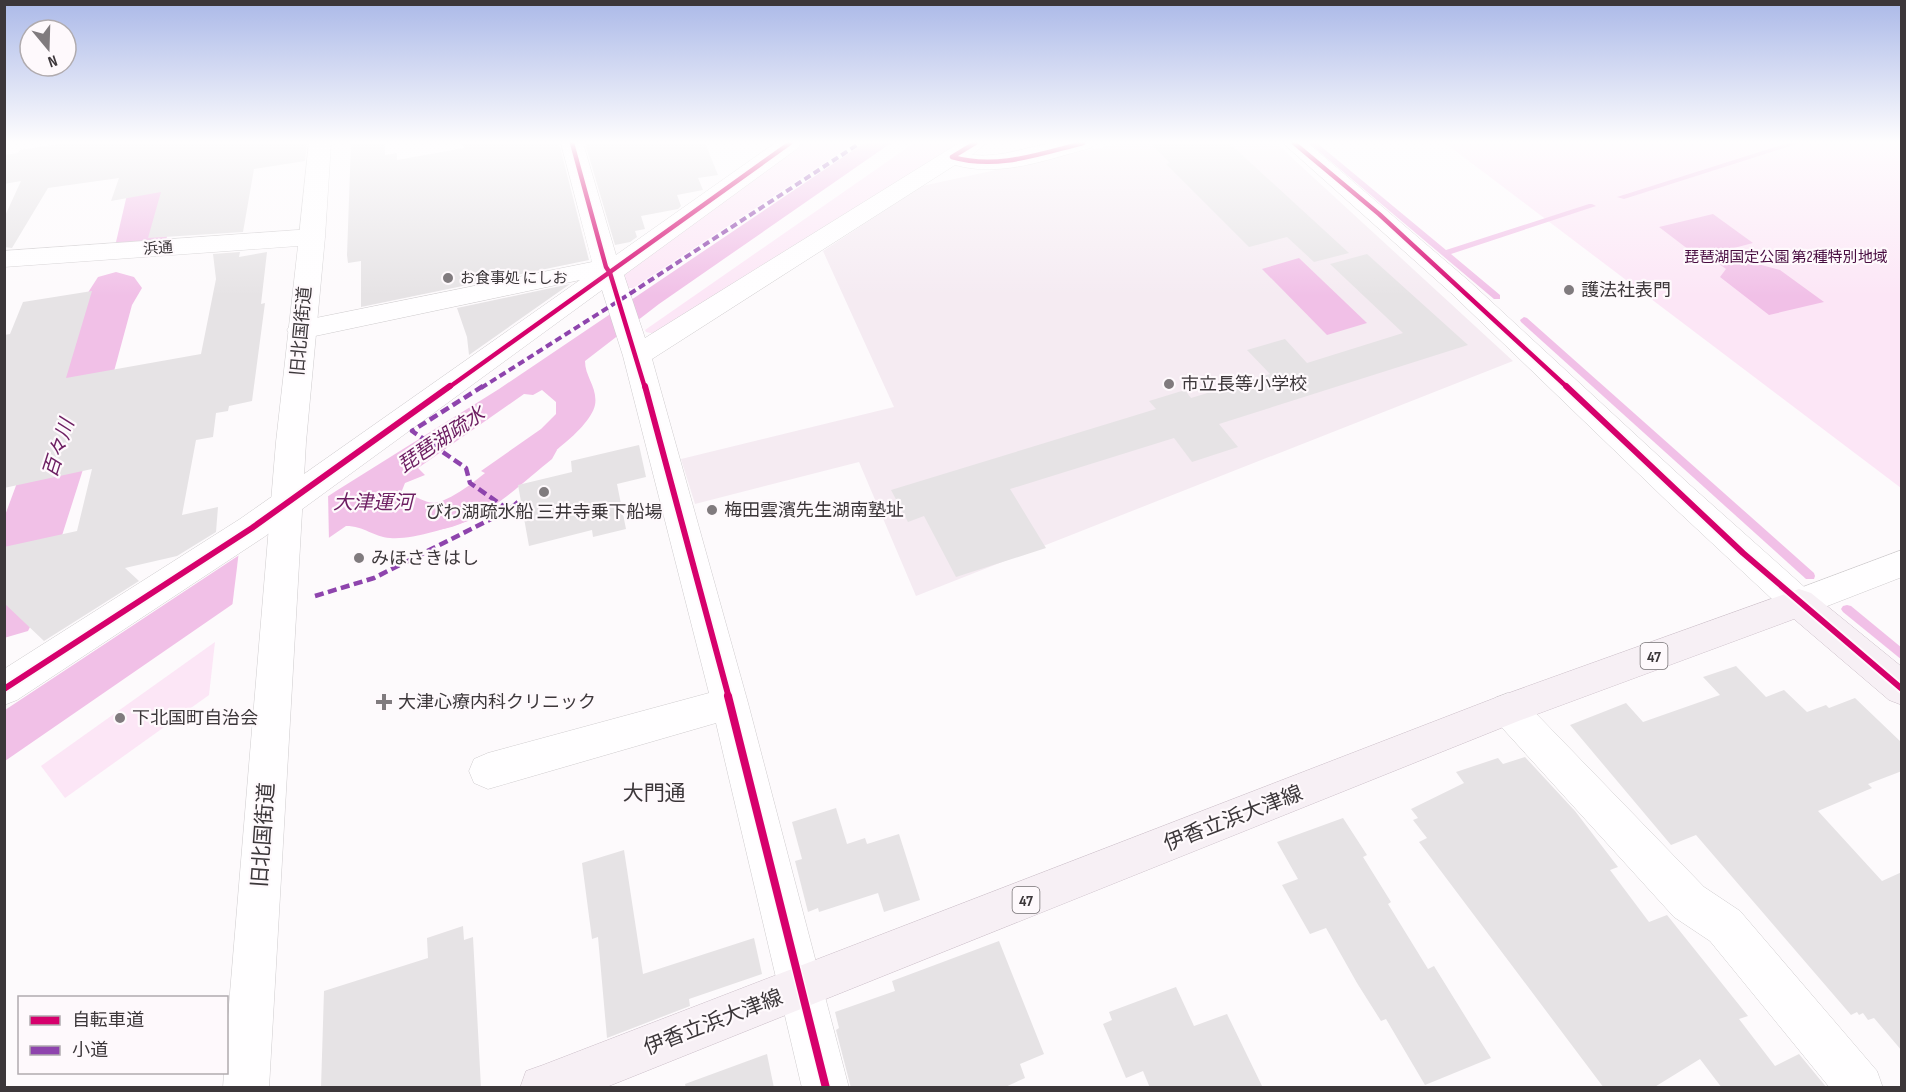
<svg xmlns="http://www.w3.org/2000/svg" width="1906" height="1092" font-family="'Sofia Sans Condensed','Noto Sans JP',sans-serif">
<rect width="100%" height="100%" fill="#fdfafc"/>
<path fill="#f5ebf2" d="M1122,143H1276L1513,361L916,596L859,462L695,504L681,459L894,407L823,251L922,186Z"/>
<g fill="#fce6f6">
<path d="M802,143H855L633,288H626L624,271Z"/>
<path d="M914,143H963L655,334L646,332L645,330Z"/>
<path d="M1445,143H1901V488Z"/>
<path d="M215,642L209,695L65,798L41,766Z"/>
</g>
<g fill="#f1c0e7">
<path d="M864,143H891L659,304L585,361C585,377 598,388 595,405C589,432 530,469 508,485L481,471L541,429L556,414V402L542,390L533,395L524,394L418,468L425,475L405,483L401,493C418,504 421,507 442,504L468,521C447,528 412,540 390,538C374,537 364,526 346,526L5,761V710L336,491L499,389Z"/>
<path d="M1713,214L1753,243L1734,248L1754,263L1780,270L1824,302L1769,315L1720,277L1726,269L1706,254L1697,256L1659,227Z"/>
<path d="M1299,258L1367,323L1327,335L1262,269Z"/>
</g>
<path fill="#fdfafc" d="M328,493L329,542L232,608L239,551Z"/>
<g fill="none" stroke-linecap="round" stroke-linejoin="round">
<g fill="#f1c0e7" fill-rule="evenodd">
<path d="M1309,143H1317L1446,250L1589,204H1592L1596,206L1451,254L1500,295V299H1494Z"/>
<path d="M1788,143H1800L1624,199L1617,197Z"/>
<path d="M1524,317L1527,318L1814,573L1815,576L1814,579H1806L1521,322L1520,320Z"/>
<path d="M1847,605L1851,606L1902,648V660L1843,612L1841,609L1843,606Z"/>
</g>
<path fill="#f1c0e7" fill-rule="evenodd" d="M540,438L552,441L557,450L552,459C517,487 462,543 412,528C401,524 394,520 388,509L393,499C397,498 403,495 407,495C420,496 428,507 442,501C478,486 506,448 540,438Z"/>
<g fill="#f1c0e7" fill-rule="evenodd">
<path d="M139,143H183L166,242L158,252L141,257L124,252L116,242Z"/>
<path d="M116,272L134,277L142,288L132,305L113,375L38,611L28,631L4,638V518L57,375L80,305L98,277Z"/>
</g>
</g>
<g fill="#e6e3e5">
<path d="M65,143H307L305,161L254,169L243,232L148,238L161,192L111,201L119,178L48,188L12,248L4,247V218L21,181L4,184V155L18,153L20,150Z"/>
<path d="M351,143H385V155L397,153V160L464,148L463,143H559L589,260L361,307V261L348,263L347,255Z"/>
<path d="M585,143H705L718,175L698,178L703,190L677,195L681,206L678,209L641,216L645,229L635,231L637,237L630,242L615,245Z"/>
<path d="M1150,143H1229L1349,253L1314,262L1287,237L1249,247L1166,164L1170,163Z"/>
<path d="M240,252L239,257L267,252L261,304L265,303L252,401L229,406L228,411L216,413L213,437L196,440L182,515L218,507L216,532L177,556L125,568L139,581L44,641L4,603V547L77,531L92,469L4,488V335L10,334L23,302L92,291L66,378L201,354L216,279L213,254Z"/>
<path d="M1367,254L1468,345L1219,424L1238,447L1192,462L1174,438L1010,489L1046,548L956,577L924,516L908,522L891,490L1156,409L1149,401L1185,390L1191,398L1270,374L1247,350L1285,339L1307,363L1403,333L1330,264Z"/>
<path d="M570,284L469,355L467,337L457,308Z"/>
<path d="M639,445L646,477L617,484L626,529L593,537L592,530L529,546L518,485L572,472L571,461Z"/>
<path d="M1736,666L1766,697L1784,690L1807,712L1826,705L1829,708L1855,698L1902,743V771L1868,784L1872,788L1818,811L1882,881L1902,872V1051L1874,1018L1868,1020L1863,1013L1859,1015L1857,1012L1851,1015L1696,835L1671,845L1570,725L1626,703L1643,722L1720,695L1703,677Z"/>
<path d="M1525,757L1575,811L1618,867L1610,870L1649,922L1667,915L1748,1016L1739,1019L1775,1066L1799,1054L1827,1088H1722L1700,1059L1653,1088H1604L1419,842L1427,838L1413,820L1418,818L1411,809L1464,783L1456,772L1498,758L1503,764Z"/>
<path d="M836,808L847,844L865,838L867,844L899,834L920,900L884,912L878,893L819,912L818,908L808,912L795,861L802,859L792,822Z"/>
<path d="M1343,818L1367,855L1363,857L1391,902L1388,904L1428,969L1434,966L1491,1058L1425,1085L1386,1019L1381,1021L1357,983L1326,928L1310,934L1282,885L1298,879L1277,842Z"/>
<path d="M624,850L643,974L754,938L762,974L689,999L690,1006L607,1038L598,937L592,939L582,863Z"/>
<path d="M463,926L464,940L473,937L481,1088H321L324,991L428,958L427,938Z"/>
<path d="M999,941L1044,1054L1020,1064L1025,1078L1003,1088H851L836,1030L839,1028L835,1012L895,991L892,981Z"/>
<path d="M1176,987L1194,1026L1227,1014L1263,1088H1150L1143,1071L1126,1078L1103,1024L1112,1020L1109,1012Z"/>
<path d="M767,1054L774,1088H686L685,1084Z"/>
</g>
<g fill="none" stroke-linecap="round" stroke-linejoin="round">
<defs>
<g id="minor">
<path d="M309,143H331L325,237L321,242L312,245L303,242L299,237Z"/>
<path d="M561,143H583L616,255L775,143H801L798,148L624,275L645,338L959,143H986L972,155C1006,158 1025,146 1056,143C1069,142 1082,143 1094,143L1091,148C1047,159 1001,178 955,165L652,359L748,703L849,1088H802L716,723L488,789L474,783L469,771L474,759L488,753L709,693L623,356L602,290L264,537L17,700L4,705V669L240,519L580,280L301,339L291,336L287,330L291,324L301,321L592,262Z"/>
<path d="M1902,550V577L1799,617L1787,613L1782,603L1787,593Z"/>
<path d="M1508,693L1521,698L1704,887L1740,911L1877,1071L1883,1088H1830L1710,941L1674,917L1495,720L1489,709L1495,698Z"/>
</g>
<g id="tertiary">
<path d="M1283,143H1308L1469,281L1690,485L1811,593L1816,603L1811,613L1799,617L1787,613L1668,502L1451,293Z"/>
<path d="M312,229L321,232L325,237L306,442L269,1088H223L224,1072H226V1041L276,442L298,246L4,267V251Z"/>
</g>
<path id="primary" d="M1799,589L1811,593L1902,667V705L1889,700L1794,619L1521,720L604,1088H520L526,1071L543,1065L1495,698Z"/>
</defs>
<use href="#minor" stroke="#cfccce" stroke-width="1"/>
<use href="#tertiary" stroke="#cfccce" stroke-width="1"/>
<use href="#primary" stroke="#cbbec8" stroke-width="1"/>
<use href="#minor" fill="#fffeff" fill-rule="evenodd"/>
<use href="#tertiary" fill="#fffeff" fill-rule="evenodd"/>
<use href="#primary" fill="#f7f0f5" fill-rule="evenodd"/>
<g stroke="#8e44ad" stroke-width="4" stroke-dasharray="7 4" stroke-linecap="butt">
<path d="M1710,261L1745,252"/>
<path d="M481,388L631,293L860,143"/>
</g>
<g stroke="#8e44ad" stroke-width="4.5" stroke-dasharray="9 4.5" stroke-linecap="butt">
<path d="M483,386L412,431L466,468L470,483L509,510"/>
<path d="M315,596L374,578L509,510L521,499"/>
</g>
<defs>
<g id="cycleway-far2">
<path d="M572,143L606,267L610,273L645,388"/>
<path d="M975,143L952,157C997,170 1039,154 1083,143"/>
<path d="M1294,143L1379,214L1568,388"/>
<path d="M448,388L790,143"/>
</g>
<g id="cycleway-far1">
<path d="M645,386L729,698"/>
<path d="M1566,386L1743,553L1902,689"/>
<path d="M4,689L252,528L450,386"/>
</g>
<path id="cycleway" d="M728,696L826,1088"/>
</defs>
<use href="#cycleway-far2" stroke="#fef9fc" stroke-width="8"/>
<use href="#cycleway-far1" stroke="#fef9fc" stroke-width="10"/>
<use href="#cycleway" stroke="#fef9fc" stroke-width="11"/>
<use href="#cycleway-far2" stroke="#d6006c" stroke-width="4.5"/>
<use href="#cycleway-far1" stroke="#d6006c" stroke-width="6"/>
<use href="#cycleway" stroke="#d6006c" stroke-width="8"/>
</g>
<linearGradient id="sky" x2="0" y2="1"><stop stop-color="#abb9e8"/><stop offset="0.48" stop-color="#fefdfe"/><stop offset="1" stop-color="#fefdfe" stop-opacity="0"/></linearGradient>
<rect width="1906" height="296" fill="url(#sky)"/>
<g fill="#807b7e" stroke="#fef9fc" stroke-width="2">
<circle cx="448" cy="278" r="6"/>
<circle cx="1569" cy="290" r="6"/>
<circle cx="1169" cy="384" r="6"/>
<circle cx="544" cy="492" r="6"/>
<circle cx="712" cy="510" r="6"/>
<circle cx="359" cy="558" r="6"/>
<path d="M381 693h6v6h6v6h-6v6h-6v-6h-6v-6h6z"/>
<circle cx="120" cy="718" r="6"/>
</g>
<g text-anchor="middle" stroke-width="4.5" stroke-linejoin="round" paint-order="stroke">
<g font-size="15" fill="#3c373a" stroke="#fef9fc">
<text transform="translate(158 248) rotate(-4)" y="5">浜通</text>
</g>
<g font-size="15" fill="#490d41" stroke="#fef9fc">
<text x="1786" y="262">琵琶湖国定公園 第2種特別地域</text>
</g>
<g font-size="15" fill="#3c373a" stroke="#fef9fc" text-anchor="start">
<text x="460" y="283">お食事処 にしお</text>
</g>
<g fill="#fef9fc" stroke="#767174" stroke-width="1.5">
<rect x="1640.5" y="643" width="27" height="26" rx="4.5"/>
<rect x="1012.5" y="887" width="27" height="26" rx="4.5"/>
</g>
<g font-size="16" font-weight="bold" fill="#3c373a">
<text x="1654" y="662">47</text>
<text x="1026" y="906">47</text>
</g>
<g font-size="18" fill="#3c373a" stroke="#fef9fc" text-anchor="start">
<text x="1581" y="296">護法社表門</text>
<text x="1181" y="390">市立長等小学校</text>
<text x="724" y="516">梅田雲濱先生湖南塾址</text>
<text x="544" y="518" text-anchor="middle">びわ湖疏水船 三井寺乗下船場</text>
<text x="371" y="564">みほさきはし</text>
<text x="398" y="708">大津心療内科クリニック</text>
<text x="132" y="724">下北国町自治会</text>
</g>
<g font-size="18" fill="#3c373a" stroke="#fef9fc">
<text transform="translate(301 331) rotate(-85)" y="6">旧北国街道</text>
</g>
<g font-size="20" font-style="italic" fill="#6c1d61" stroke="#fef9fc">
<text transform="translate(441 439) rotate(-34)" y="7">琵琶湖疏水</text>
<text transform="translate(58 448) rotate(-72)" y="7">百々川</text>
<text x="373" y="509">大津運河</text>
</g>
<g font-size="21" fill="#3c373a" stroke="#fef9fc">
<text x="654" y="800">大門通</text>
</g>
<g font-size="21" fill="#3c373a" stroke="#fef9fc">
<text transform="translate(1233 818) rotate(-21)" y="7">伊香立浜大津線</text>
<text transform="translate(263 835) rotate(-86)" y="7">旧北国街道</text>
<text transform="translate(713 1022) rotate(-21)" y="7">伊香立浜大津線</text>
</g>
</g>
<rect width="1906" height="1092" fill="none" stroke="#3c373a" stroke-width="12"/>
<rect x="18" y="996" width="210" height="78" fill="#fef9fc" stroke="#b0abae" stroke-width="1.5"/>
<rect x="30" y="1016" width="30" height="9" fill="#d6006c" stroke="#b0abae" stroke-width="1.5"/>
<text x="72" y="1026" font-size="18" fill="#3c373a">自転車道</text>
<rect x="30" y="1046" width="30" height="9" fill="#8e44ad" stroke="#b0abae" stroke-width="1.5"/>
<text x="72" y="1056" font-size="18" fill="#3c373a">小道</text>
<g transform="translate(48 48) rotate(161)"><circle r="28" fill="#fef9fc" stroke="#b0abae" stroke-width="1.5"/>
<path d="M0-4.5L10 22L0 15L-10 22Z" fill="#807b7e"/>
<text y="-9" font-size="16" font-weight="bold" text-anchor="middle" fill="#3c373a">N</text>
</g>
</svg>
